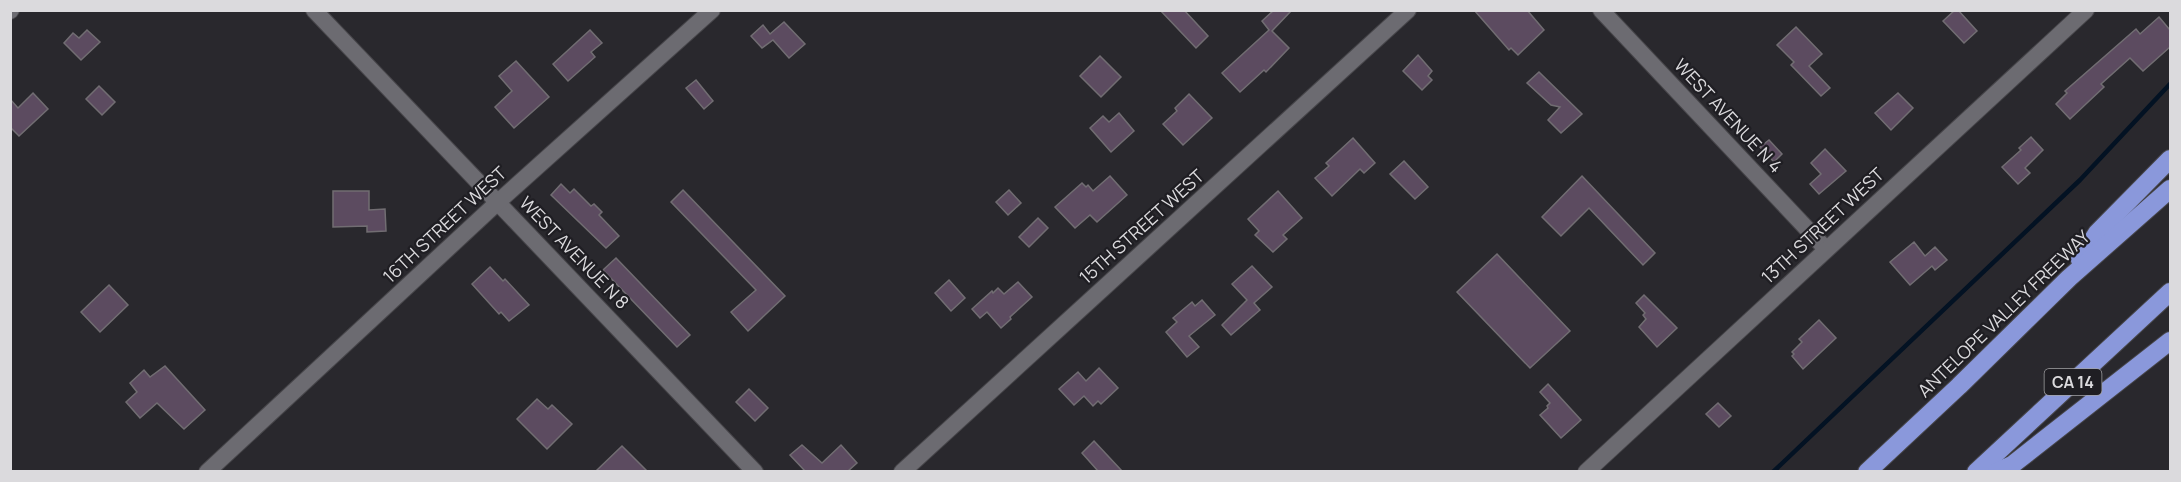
<svg xmlns="http://www.w3.org/2000/svg" width="2181" height="482" font-family="Manrope,sans-serif">
<rect width="100%" height="100%" fill="#29282d"/>
<g fill="none" stroke-linecap="round" stroke-linejoin="round">
<path stroke="#031223" stroke-width="4.5" d="M1773,472L2080,180L2170,84"/>
</g>
<g fill="#5c4b60" stroke="#716d72" stroke-width="1.5">
<path d="M1160,10H1184L1208,36L1196,48Z"/>
<path d="M1274,10H1292L1272,31L1289,48L1266,72L1264,70L1240,92L1222,73L1269,30L1262,21Z"/>
<path d="M1474,10H1527L1544,30L1518,55L1511,48L1509,50Z"/>
<path d="M1955,10H1958L1977,31L1964,43L1943,21Z"/>
<path d="M2159,17L2170,30V47L2143,71L2130,58L2101,84L2104,87L2070,119L2056,104L2067,93L2065,91L2136,29L2140,34Z"/>
<path d="M784,22L805,44L789,58L773,40L762,48L751,36L763,25L770,34Z"/>
<path d="M1796,27L1822,54L1809,66L1830,88L1821,96L1791,65L1794,62L1777,45Z"/>
<path d="M87,30L100,42L81,60L64,43L73,33L79,38Z"/>
<path d="M590,30L602,43L591,52L595,57L568,81L553,64Z"/>
<path d="M1418,55L1432,71L1428,76L1432,80L1422,90L1403,71Z"/>
<path d="M1100,56L1121,77L1101,97L1080,76Z"/>
<path d="M516,61L549,97L514,128L495,107L512,91L499,76Z"/>
<path d="M1539,72L1582,114L1561,133L1548,120L1560,107L1551,105L1527,83Z"/>
<path d="M696,80L713,101L704,109L686,88Z"/>
<path d="M99,86L115,102L102,115L86,99Z"/>
<path d="M33,93L48,109L19,136L10,127V99L18,108Z"/>
<path d="M1898,93L1913,108L1891,130L1875,113Z"/>
<path d="M1189,94L1212,118L1183,145L1163,124L1177,111L1175,108Z"/>
<path d="M1119,113L1134,131L1111,152L1090,128L1103,116L1109,122Z"/>
<path d="M2031,137L2043,150L2025,168L2030,173L2018,184L2002,167L2021,150L2019,148Z"/>
<path d="M1353,138L1375,163L1364,173L1360,169L1332,196L1315,178L1329,166L1326,163Z"/>
<path d="M1769,140L1782,154L1774,162L1760,147Z"/>
<path d="M1825,149L1846,171L1819,194L1810,184L1821,174L1811,163Z"/>
<path d="M1404,161L1428,187L1415,199L1390,174Z"/>
<path d="M1110,176L1127,195L1097,222L1090,215L1075,228L1055,207L1082,183L1086,187L1088,185L1093,191Z"/>
<path d="M1582,176L1655,253L1643,265L1589,208L1561,236L1542,217Z"/>
<path d="M561,184L570,193L574,189L591,206L594,204L602,212L599,215L619,236L606,248L551,195Z"/>
<path d="M683,190L785,296L748,331L731,312L756,290L671,202Z"/>
<path d="M1009,190L1021,203L1008,215L996,202Z"/>
<path d="M333,191H369V210L385,209L386,231L367,232V226L333,227Z"/>
<path d="M1278,191L1302,218L1283,235L1287,239L1273,252L1255,235L1259,231L1248,219Z"/>
<path d="M1038,218L1048,228L1029,247L1019,237Z"/>
<path d="M1914,242L1925,256L1935,247L1947,260L1935,270L1932,266L1910,285L1890,262Z"/>
<path d="M1497,254L1570,331L1530,368L1457,292Z"/>
<path d="M616,258L690,335L677,347L603,270Z"/>
<path d="M1252,266L1272,287L1254,303L1260,310L1231,335L1222,325L1247,300L1232,284Z"/>
<path d="M490,267L503,281L505,279L529,305L509,321L501,312L499,314L472,284Z"/>
<path d="M949,280L965,298L951,311L935,293Z"/>
<path d="M1018,282L1032,297L1010,317L1011,319L1001,328L987,312L980,318L972,309L992,291L993,293L998,288L1004,294Z"/>
<path d="M109,285L128,305L100,332L81,312Z"/>
<path d="M1644,295L1677,328L1657,347L1639,327L1646,319L1643,315L1645,313L1636,303Z"/>
<path d="M1202,300L1215,315L1189,336L1199,347L1187,357L1166,332L1177,322L1173,318L1192,302L1195,306Z"/>
<path d="M1819,320L1836,338L1803,369L1792,356L1794,354L1792,352L1802,342L1799,339Z"/>
<path d="M165,366L205,410L184,429L157,403L140,418L126,402L137,392L130,383L144,370L150,377Z"/>
<path d="M1099,368L1118,388L1101,404L1098,401L1093,406L1084,396L1074,405L1059,389L1078,372L1086,381Z"/>
<path d="M1548,384L1581,420L1561,438L1540,415L1548,408L1547,406L1550,403L1540,392Z"/>
<path d="M749,389L768,408L755,421L736,402Z"/>
<path d="M537,399L548,409L552,405L572,424L547,449L517,419Z"/>
<path d="M1718,403L1731,416L1719,427L1706,414Z"/>
<path d="M1094,441L1122,471H1098L1082,453Z"/>
<path d="M802,445L822,463L841,445L857,463L848,471H805L790,455Z"/>
<path d="M622,446L647,471H596Z"/>
</g>
<g fill="none" stroke-linecap="round" stroke-linejoin="round">
<defs>
<g id="minor">
<path d="M314,10L755,472"/>
<path d="M1601,10L1826,249"/>
<path d="M10,11L11,10"/>
<path d="M207,472L498,202L712,10"/>
<path d="M902,472L1408,10"/>
<path d="M1586,472L2086,10"/>
</g>
<g id="motorway">
<path d="M2080,260L2097,233L2170,159"/>
<path d="M1867,472L1959,386L2069,278L2170,189"/>
<path d="M1976,472L2170,292"/>
<path d="M1997,472L2012,465L2170,341"/>
</g>
</defs>
<use href="#minor" stroke="#464549" stroke-width="18"/>
<use href="#motorway" stroke="#464549" stroke-width="20"/>
<use href="#minor" stroke="#6c6b71" stroke-width="16"/>
<use href="#motorway" stroke="#8a98db" stroke-width="18"/>
</g>
<g text-anchor="middle" stroke-width="4.5" stroke-linejoin="round" paint-order="stroke">
<rect fill="#1f1e23" stroke="#a3a2a5" stroke-width="1.5" x="2044.5" y="369" width="57" height="26" rx="4.5"/>
<g font-size="16" font-weight="bold" fill="#dbdadd">
<text x="2073" y="388">CA 14</text>
</g>
<g font-size="18" fill="#dbdadd" stroke="#1f1e23">
<text transform="translate(1728 116) rotate(47)" y="6">WEST AVENUE N 4</text>
<text transform="translate(445 225) rotate(-43)" y="6">16TH STREET WEST</text>
<text transform="translate(1823 226) rotate(-43)" y="6">13TH STREET WEST</text>
<text transform="translate(1142 227) rotate(-42)" y="6">15TH STREET WEST</text>
<text transform="translate(574 253) rotate(46)" y="6">WEST AVENUE N 8</text>
<text transform="translate(2004 314) rotate(-44)" y="6">ANTELOPE VALLEY FREEWAY</text>
</g>
</g>
<rect width="2181" height="482" fill="none" stroke="#dbdadd" stroke-width="24"/>
</svg>
